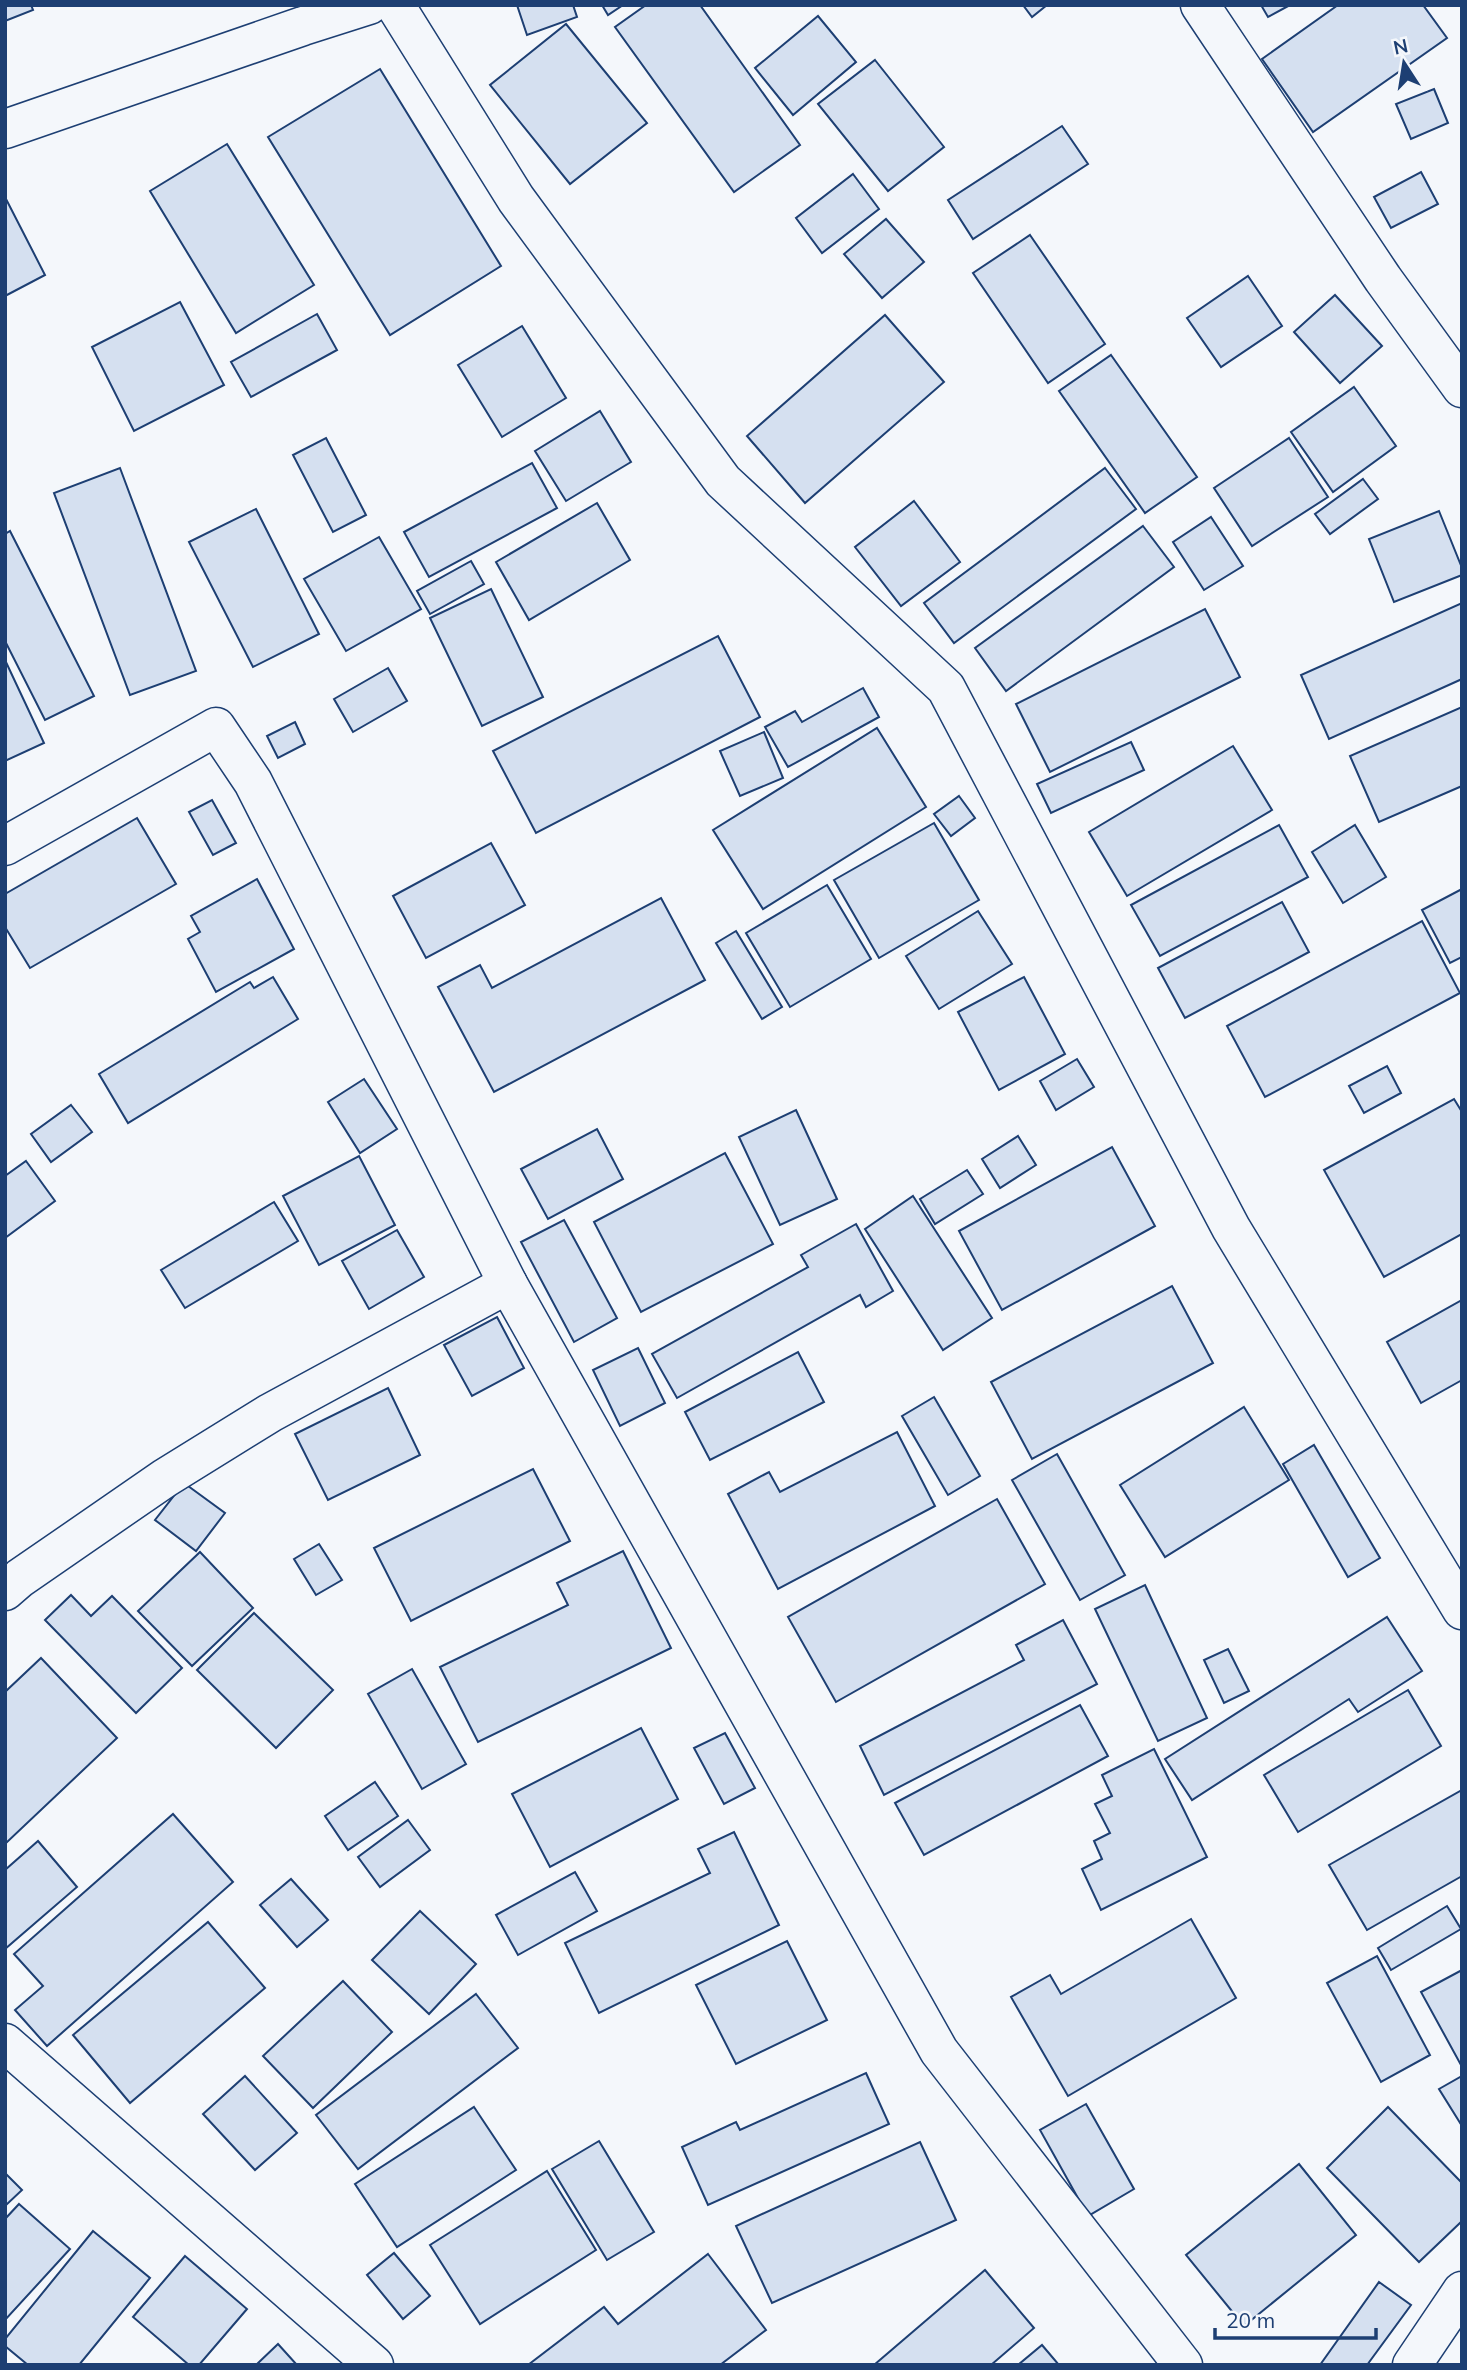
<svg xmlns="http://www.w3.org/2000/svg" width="1467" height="2370" font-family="Mulish,sans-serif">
<rect width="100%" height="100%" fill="#f4f7fb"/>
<g fill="#d5e0f0" stroke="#1d3f73" stroke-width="2">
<path d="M5,5H31L33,10L5,21Z"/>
<path d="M517,5H573L577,17L527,35Z"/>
<path d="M602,5H623L608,15Z"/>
<path d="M646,5H700L800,145L734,192L615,27Z"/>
<path d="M1023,5H1047L1032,17Z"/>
<path d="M1261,5H1290L1268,17Z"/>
<path d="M1338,5H1423L1447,38L1313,132L1262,59Z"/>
<path d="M818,16L856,62L793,115L755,68Z"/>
<path d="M566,24L647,123L570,184L490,85Z"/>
<path d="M875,60L944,147L888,191L818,104Z"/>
<path d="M380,69L501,266L390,335L268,137Z"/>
<path d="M1434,89L1448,123L1411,139L1396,104Z"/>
<path d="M1062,126L1088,164L973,239L948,200Z"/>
<path d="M227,144L314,285L236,333L150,191Z"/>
<path d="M1421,172L1438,204L1391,228L1374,197Z"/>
<path d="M853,174L879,209L822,253L796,218Z"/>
<path d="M6,199L45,275L5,296V200Z"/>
<path d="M886,219L924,262L882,298L844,254Z"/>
<path d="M1030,235L1105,344L1048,383L973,273Z"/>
<path d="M1248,276L1282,326L1221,367L1187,318Z"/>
<path d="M1335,295L1382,346L1340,383L1294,332Z"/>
<path d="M180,302L224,385L134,431L92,347Z"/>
<path d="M317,314L337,350L251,397L231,362Z"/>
<path d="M885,315L944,382L805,503L747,436Z"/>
<path d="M522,326L566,398L502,437L458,365Z"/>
<path d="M1111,355L1197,477L1145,513L1059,391Z"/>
<path d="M1354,387L1396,446L1333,492L1291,432Z"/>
<path d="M600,411L631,462L566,501L535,451Z"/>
<path d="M326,438L366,515L333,532L293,455Z"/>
<path d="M1289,438L1328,497L1252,546L1214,488Z"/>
<path d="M532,463L557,508L429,577L404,532Z"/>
<path d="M120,468L196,671L130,695L54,493Z"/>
<path d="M1105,468L1136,509L954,643L924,603Z"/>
<path d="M1363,479L1378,499L1330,534L1315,514Z"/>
<path d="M914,501L960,562L901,606L855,547Z"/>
<path d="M597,503L630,560L529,620L496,562Z"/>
<path d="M256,509L319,634L253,667L189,542Z"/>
<path d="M1439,511L1462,568V575L1394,602L1369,539Z"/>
<path d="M1211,517L1243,566L1204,590L1173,542Z"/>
<path d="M1143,526L1174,567L1006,691L975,648Z"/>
<path d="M10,531L94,696L45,720L5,641V534Z"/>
<path d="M379,537L421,609L346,651L304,579Z"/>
<path d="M471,561L484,584L430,614L417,591Z"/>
<path d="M491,589L543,697L482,726L430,618Z"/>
<path d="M1462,603V679L1329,739L1301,675Z"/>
<path d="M1205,609L1240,677L1050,772L1016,704Z"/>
<path d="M718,636L760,717L536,833L493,751Z"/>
<path d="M5,660L44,743L5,761Z"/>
<path d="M388,668L407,701L353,732L334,699Z"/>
<path d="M863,688L879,717L788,767L765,727L795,711L802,722Z"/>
<path d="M1462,707V786L1379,822L1350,756Z"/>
<path d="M295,722L305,744L278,758L267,736Z"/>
<path d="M877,728L926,807L763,909L713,830Z"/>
<path d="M764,732L783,778L740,796L720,751Z"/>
<path d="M1131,742L1144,770L1051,813L1037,784Z"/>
<path d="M1233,746L1272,810L1127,896L1089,832Z"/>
<path d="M959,796L975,818L951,836L934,814Z"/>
<path d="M212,800L236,843L213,855L189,812Z"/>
<path d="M137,818L176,884L30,968L5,927V894Z"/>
<path d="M934,823L979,900L879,958L834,880Z"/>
<path d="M1279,825L1308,877L1160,956L1131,905Z"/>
<path d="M1355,825L1386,877L1343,903L1312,852Z"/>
<path d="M491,843L525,905L426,958L393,896Z"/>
<path d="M257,879L294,949L216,992L188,939L200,932L191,916Z"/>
<path d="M827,885L871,959L790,1007L746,933Z"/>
<path d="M1462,889V957L1450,963L1422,910Z"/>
<path d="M661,898L705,980L494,1092L438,987L480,965L492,988Z"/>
<path d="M1282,902L1309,952L1185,1018L1158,968Z"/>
<path d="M978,911L1012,964L939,1009L906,956Z"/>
<path d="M1422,921L1460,993L1265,1097L1227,1026Z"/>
<path d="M736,931L782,1007L762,1019L716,943Z"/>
<path d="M273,977L298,1019L128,1123L99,1074L250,982L254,988Z"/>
<path d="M1024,977L1065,1054L999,1090L958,1012Z"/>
<path d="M1077,1059L1094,1087L1056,1110L1040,1081Z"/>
<path d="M1387,1066L1401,1093L1364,1113L1349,1086Z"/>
<path d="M364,1079L397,1129L360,1153L328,1102Z"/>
<path d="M1454,1099L1462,1112V1234L1384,1277L1324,1170Z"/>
<path d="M71,1105L92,1132L51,1162L31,1134Z"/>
<path d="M796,1110L837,1199L780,1225L739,1137Z"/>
<path d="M597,1129L623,1179L548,1219L521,1169Z"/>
<path d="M1018,1136L1036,1165L1000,1188L982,1159Z"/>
<path d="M1112,1147L1155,1226L1002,1310L959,1231Z"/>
<path d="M725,1153L773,1244L641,1312L594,1222Z"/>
<path d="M359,1156L395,1225L319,1265L283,1196Z"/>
<path d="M26,1161L55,1201L5,1238V1176Z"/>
<path d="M967,1170L983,1194L935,1224L920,1199Z"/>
<path d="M913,1196L992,1318L943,1350L865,1229Z"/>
<path d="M274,1202L298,1241L185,1308L161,1270Z"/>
<path d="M564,1220L617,1318L574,1342L521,1242Z"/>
<path d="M856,1224L893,1291L866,1307L860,1295L677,1398L652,1354L808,1267L801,1255Z"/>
<path d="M397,1230L424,1277L369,1309L342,1261Z"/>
<path d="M1172,1286L1213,1363L1032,1459L991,1382Z"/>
<path d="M1462,1300V1380L1421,1403L1387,1342Z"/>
<path d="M497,1317L524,1368L472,1396L444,1345Z"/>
<path d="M638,1348L665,1403L620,1426L593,1370Z"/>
<path d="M798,1352L824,1402L710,1460L685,1412Z"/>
<path d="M388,1388L420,1455L328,1500L295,1434Z"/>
<path d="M934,1397L980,1476L948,1495L902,1416Z"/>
<path d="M1244,1407L1289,1480L1165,1557L1120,1485Z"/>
<path d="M897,1432L935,1506L778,1589L728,1494L769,1472L780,1492Z"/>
<path d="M1314,1445L1380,1558L1348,1577L1283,1464Z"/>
<path d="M1057,1454L1125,1575L1080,1600L1012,1480Z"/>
<path d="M533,1469L570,1541L411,1621L374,1548Z"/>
<path d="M184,1483L225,1513L196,1551L155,1520Z"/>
<path d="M997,1499L1045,1584L836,1702L788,1617Z"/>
<path d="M319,1544L342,1580L316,1595L294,1559Z"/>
<path d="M623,1551L671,1648L478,1742L440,1667L568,1605L557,1583Z"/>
<path d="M200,1552L253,1608L192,1666L138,1611Z"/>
<path d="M1145,1585L1207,1718L1158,1741L1095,1609Z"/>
<path d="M71,1595L91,1616L112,1596L182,1668L136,1713L45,1620Z"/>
<path d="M254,1613L333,1690L276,1748L197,1670Z"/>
<path d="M1387,1617L1422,1671L1358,1712L1349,1699L1192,1800L1165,1759Z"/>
<path d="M1063,1620L1097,1684L884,1795L860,1746L1024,1660L1016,1645Z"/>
<path d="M1228,1649L1249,1691L1224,1703L1204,1660Z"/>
<path d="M41,1658L117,1738L5,1844V1692Z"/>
<path d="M412,1669L466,1764L422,1789L368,1694Z"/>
<path d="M1408,1690L1441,1746L1298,1832L1264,1775Z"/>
<path d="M1080,1705L1108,1756L924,1855L895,1803Z"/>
<path d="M641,1728L678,1799L550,1867L512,1794Z"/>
<path d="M725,1733L755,1788L724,1804L694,1748Z"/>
<path d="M1154,1749L1207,1857L1101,1910L1082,1869L1102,1859L1094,1841L1110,1833L1095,1804L1112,1796L1102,1775Z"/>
<path d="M375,1782L398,1816L348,1850L325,1816Z"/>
<path d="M1462,1790V1876L1367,1930L1329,1865Z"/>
<path d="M173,1814L233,1882L47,2046L15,2010L43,1986L14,1954Z"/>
<path d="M408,1820L430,1850L380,1887L358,1857Z"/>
<path d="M734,1832L779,1925L599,2013L565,1943L710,1873L698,1849Z"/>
<path d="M38,1841L77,1887L5,1949V1870Z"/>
<path d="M575,1872L597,1911L518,1955L496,1915Z"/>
<path d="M291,1879L328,1920L297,1947L260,1905Z"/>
<path d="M1447,1906L1461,1929L1391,1970L1378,1948Z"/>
<path d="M420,1911L476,1964L429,2014L372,1960Z"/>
<path d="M1191,1919L1236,1998L1068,2096L1011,1997L1050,1975L1061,1994Z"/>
<path d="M208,1922L265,1988L130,2103L73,2035Z"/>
<path d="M787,1941L827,2020L736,2064L696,1985Z"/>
<path d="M1377,1956L1430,2055L1381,2082L1327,1983Z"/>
<path d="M1462,1970V2065H1461L1421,1992Z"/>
<path d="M343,1981L392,2032L313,2108L263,2056Z"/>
<path d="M476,1994L518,2048L358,2169L316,2115Z"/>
<path d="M866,2073L889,2124L708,2205L682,2147L736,2122L740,2130Z"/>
<path d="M245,2076L297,2133L255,2170L203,2114Z"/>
<path d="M1462,2076V2126L1439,2089Z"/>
<path d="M1086,2104L1134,2189L1088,2216L1040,2130Z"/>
<path d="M474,2107L516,2170L397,2247L355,2184Z"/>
<path d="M1388,2107L1462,2183V2221L1419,2262L1327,2168Z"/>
<path d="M599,2141L654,2232L607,2260L552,2169Z"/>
<path d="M920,2142L956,2220L772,2303L736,2226Z"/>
<path d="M1299,2164L1356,2235L1244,2326L1186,2255Z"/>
<path d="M547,2171L596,2250L480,2324L430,2245Z"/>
<path d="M5,2173L22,2190L5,2206Z"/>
<path d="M19,2204L70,2249L5,2320V2219Z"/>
<path d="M93,2231L150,2278L79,2365H28L5,2346V2339Z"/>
<path d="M394,2253L430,2296L403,2319L367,2275Z"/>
<path d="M708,2254L766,2330L720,2365H528L604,2307L618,2324Z"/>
<path d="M185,2256L247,2309L199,2365H189L133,2317Z"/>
<path d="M985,2270L1034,2328L991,2365H874Z"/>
<path d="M1379,2282L1411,2305L1367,2365H1320Z"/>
<path d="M278,2344L297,2365H256Z"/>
<path d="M1042,2345L1059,2365H1018Z"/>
</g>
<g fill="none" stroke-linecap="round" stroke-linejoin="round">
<defs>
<g id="street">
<path d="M395,5L516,199L723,481L946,688L1231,1228L1462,1610"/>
<path d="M1200,5L1383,279L1462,388"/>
<path d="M5,129L303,26L369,5"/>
<path d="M5,846L216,727L253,782L508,1284L939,2051L1183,2365"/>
<path d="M5,1591L20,1578L165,1478L270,1413L508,1284"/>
<path d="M5,2043L374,2365"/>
<path d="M1412,2365L1462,2291"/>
</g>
</defs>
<use href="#street" stroke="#1d3f73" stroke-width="41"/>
<use href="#street" stroke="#f4f7fb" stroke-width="38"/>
</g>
<rect width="1467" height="2370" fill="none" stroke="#1d3f73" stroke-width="14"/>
<g transform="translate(1404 63) rotate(348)" stroke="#f4f7fb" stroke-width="5" paint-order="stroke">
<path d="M0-5L12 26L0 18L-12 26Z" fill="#1d3f73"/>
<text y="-10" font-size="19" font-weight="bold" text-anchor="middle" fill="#1d3f73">N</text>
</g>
<path d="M1215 2328v10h161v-10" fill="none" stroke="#1d3f73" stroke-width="3.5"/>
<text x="1226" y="2328" font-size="21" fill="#1d3f73" stroke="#f4f7fb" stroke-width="5" paint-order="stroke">20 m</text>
</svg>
